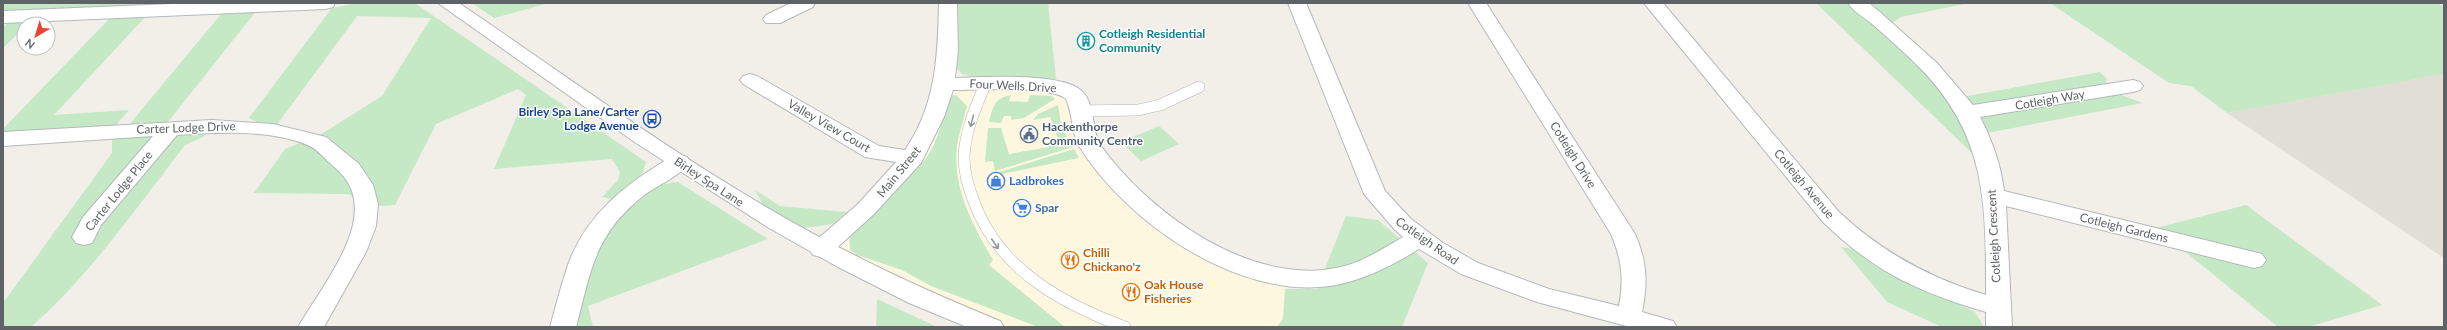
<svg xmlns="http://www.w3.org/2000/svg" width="2447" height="330" font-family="Lato,sans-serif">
<rect width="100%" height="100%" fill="#f1efe8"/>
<path fill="#fef7e0" d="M944,84L1061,88L1087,138L1178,232L1292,278L1285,289L1283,319L1277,327H991L821,249L889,188Z"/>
<path fill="#e1ded6" d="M2444,74V258L2227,113Z"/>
<g fill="#c5e8c5">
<path d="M3,3H173L170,7L7,11L3,10Z"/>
<path d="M358,3L416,4L646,162L642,175L612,199L602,197L618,180L620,172L612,159L494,169L526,95L518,89L436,124L395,205L379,206L347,194L254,193L285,149L320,135L382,96L431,18L357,16L273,130L249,118L332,8Z"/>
<path d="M472,3H549L494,18Z"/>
<path d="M958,3H1048L1056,79L971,76L962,74L956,68Z"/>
<path d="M1816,3H1847L1865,16L1931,77L1948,100L1961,124L1973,154Z"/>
<path d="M1866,3H1969L1901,17L1892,23Z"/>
<path d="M2050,3H2435L2444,5V74L2227,113L2191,86L2169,83Z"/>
<path d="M257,10L167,123L128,126L222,13Z"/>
<path d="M146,16L54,115L129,110L115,126L3,134V129L110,18Z"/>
<path d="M31,21L24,24V28L3,48V27L6,24Z"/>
<path d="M2100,72L2107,79L2105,85L2116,93L2143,103L1987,133L1967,96Z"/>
<path d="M956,95L967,106C964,119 959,132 957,145C952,188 973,225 993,260L989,265L1065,327H1038L931,286L902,270L857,255L850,250C850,246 849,241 850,237C855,220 912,178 927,157C939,140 943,116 948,96Z"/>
<path d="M1011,95L1009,101L1028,102L1030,95L1052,96L1055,99L1024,118L1011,120V116H1004L1001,123L989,122C993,107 994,98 1011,95Z"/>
<path d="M1058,105L1061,124L1067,137L1058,139L1050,117L1033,120L1038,114Z"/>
<path d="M1159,126L1179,144L1141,161L1121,142Z"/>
<path d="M988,128H1001L1009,154L1049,147L1048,143L1068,139L1073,147L995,171L993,161L985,162Z"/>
<path d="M210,131L203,137L185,145C137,207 90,275 31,327H3V303L112,153V138Z"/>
<path d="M1074,149L1079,158L997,175L996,173Z"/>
<path d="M678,182L768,239L588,306L593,327H576C581,305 584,275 594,255C609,222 638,184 678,182Z"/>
<path d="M755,190L780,206L847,212L833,224L804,228L789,222L763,205Z"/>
<path d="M2246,205L2382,305L2308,327H2278L2156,228Z"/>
<path d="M1346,216L1378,220L1428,263L1402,327H1277L1283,319L1285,289H1317Z"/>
<path d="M1841,247L1853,249L1895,275L1975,312L1984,327H1942L1887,302Z"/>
<path d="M877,299L937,327H876Z"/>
</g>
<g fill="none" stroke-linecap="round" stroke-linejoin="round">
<defs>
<g id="service">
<path d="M985,85C975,108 965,132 964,157C964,172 968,186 973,199C997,268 1060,303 1125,327"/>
<path d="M1080,111L1138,110L1160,105L1199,87"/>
</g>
<g id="minor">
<path d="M196,3H335L333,7L326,9L3,23V11Z"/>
<path d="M791,3H815L813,7L780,23H766L763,19L766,15Z"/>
<path d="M939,3H957L958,51L955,78C984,77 1055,73 1078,88C1097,100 1090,130 1101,146C1150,214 1253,288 1341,267C1363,262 1384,248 1403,237L1395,230L1364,194L1288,3H1306L1385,191L1411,219L1443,243L1478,263L1549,289L1619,306C1624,280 1622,259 1611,234L1468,3H1486L1635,234C1647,261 1648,283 1642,312L1673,321L1677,327H1630L1537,302L1461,274L1419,249C1391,266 1362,281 1330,286C1237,299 1126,222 1079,146C1071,131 1073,114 1066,99C1050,85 976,90 953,90L944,117L921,163L874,214L829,255L821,257L813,255L809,249L813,243L858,204L896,162L865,157L743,84L740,80L743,76L750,74L757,76L879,146L905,150C936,105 938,56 939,3Z"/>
<path d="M1644,3H1663L1839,212C1882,252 1929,278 1986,295C1986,203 1987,135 1918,66C1903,51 1887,37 1871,23C1863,17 1853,11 1848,3H1869L1882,14L1937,63L1973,105L2133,80L2140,82L2143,86L2140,90L2133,92L1980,117C1992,140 2001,165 2004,191L2254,252L2262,254L2266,260L2262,266L2254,268L2006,206L2012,327H1986V312C1919,292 1874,272 1823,222Z"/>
<path d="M212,120L273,124L326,137L359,164L373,185L378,204L376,226L366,252L324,327H298C316,297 345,259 353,225C358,200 353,182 333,166C326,160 318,150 310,146C270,129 219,132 177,135L101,225L92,243L84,245L76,243L72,237L83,217L153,136L3,146V132Z"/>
<path d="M679,155L687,157L690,162C682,175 656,186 643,196C594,235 591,271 576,327H550C556,306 561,285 568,265C586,214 626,184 671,157Z"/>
</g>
<path id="tertiary" d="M438,3H459C588,91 716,186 856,256C903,280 951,301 1000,321L1004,327H967L909,303L838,267L769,228L636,143Z"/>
</defs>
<use href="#service" stroke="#b5b8bc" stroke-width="12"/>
<use href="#minor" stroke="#b5b8bc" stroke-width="2"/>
<use href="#tertiary" stroke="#b5b8bc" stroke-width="2"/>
<use href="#service" stroke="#fff" stroke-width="11"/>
<use href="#minor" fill="#fff" fill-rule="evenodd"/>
<use href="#tertiary" fill="#fff" fill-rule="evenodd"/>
</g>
<defs><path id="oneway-shaft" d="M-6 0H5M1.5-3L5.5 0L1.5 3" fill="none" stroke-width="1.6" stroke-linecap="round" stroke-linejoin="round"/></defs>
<g stroke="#979a9d">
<use href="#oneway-shaft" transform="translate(972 121) rotate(104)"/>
<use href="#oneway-shaft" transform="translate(995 244) rotate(57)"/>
</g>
<defs>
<symbol id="building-ring" viewBox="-11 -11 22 22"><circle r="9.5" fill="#fff" stroke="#0f9aa8" stroke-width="1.5"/><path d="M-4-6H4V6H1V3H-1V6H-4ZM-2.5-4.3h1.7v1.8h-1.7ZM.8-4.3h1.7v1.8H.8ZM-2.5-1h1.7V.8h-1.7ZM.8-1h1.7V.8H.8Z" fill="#0f9aa8"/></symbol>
<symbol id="bus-ring" viewBox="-11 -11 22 22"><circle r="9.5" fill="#fff" stroke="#1a4fb4" stroke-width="1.5"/><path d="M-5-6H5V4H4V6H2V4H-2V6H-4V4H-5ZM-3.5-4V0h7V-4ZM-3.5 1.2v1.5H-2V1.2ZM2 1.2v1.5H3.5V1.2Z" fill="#1a4fb4"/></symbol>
<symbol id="civic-ring" viewBox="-11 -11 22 22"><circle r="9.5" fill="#fff" stroke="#5c6f8a" stroke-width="1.5"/><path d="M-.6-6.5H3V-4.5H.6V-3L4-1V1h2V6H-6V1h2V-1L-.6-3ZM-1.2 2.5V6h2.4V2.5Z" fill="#5c6f8a"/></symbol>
<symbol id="shop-ring" viewBox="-11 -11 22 22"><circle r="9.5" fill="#fff" stroke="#3f7fe0" stroke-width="1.5"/><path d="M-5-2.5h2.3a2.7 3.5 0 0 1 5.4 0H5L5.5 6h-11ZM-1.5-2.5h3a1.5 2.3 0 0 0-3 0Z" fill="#3f7fe0"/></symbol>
<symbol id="supermarket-ring" viewBox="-11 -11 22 22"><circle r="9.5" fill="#fff" stroke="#3f7fe0" stroke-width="1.5"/><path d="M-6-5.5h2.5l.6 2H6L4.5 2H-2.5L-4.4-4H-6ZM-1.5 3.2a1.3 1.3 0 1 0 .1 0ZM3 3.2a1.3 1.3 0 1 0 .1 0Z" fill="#3f7fe0"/></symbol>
<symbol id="restaurant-ring" viewBox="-11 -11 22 22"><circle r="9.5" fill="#fff" stroke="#e8710a" stroke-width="1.5"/><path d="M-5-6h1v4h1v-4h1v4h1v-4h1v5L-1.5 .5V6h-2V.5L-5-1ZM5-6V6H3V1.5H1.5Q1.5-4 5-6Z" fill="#e8710a"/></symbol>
</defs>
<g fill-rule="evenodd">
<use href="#building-ring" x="1076" y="31" width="20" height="20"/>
<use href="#bus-ring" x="642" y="109" width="20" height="20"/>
<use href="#civic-ring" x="1019" y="124" width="20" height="20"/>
<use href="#shop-ring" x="986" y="171" width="20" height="20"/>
<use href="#supermarket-ring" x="1012" y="198" width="20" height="20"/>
<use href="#restaurant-ring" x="1060" y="250" width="20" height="20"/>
<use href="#restaurant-ring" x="1121" y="282" width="20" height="20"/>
</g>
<g text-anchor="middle" stroke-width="3" stroke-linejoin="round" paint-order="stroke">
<g font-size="12" font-weight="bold" fill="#0d838f" stroke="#fff" text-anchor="start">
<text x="1099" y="38">Cotleigh Residential<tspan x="1099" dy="14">Community</tspan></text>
</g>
<g font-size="12" fill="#5f6368" stroke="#fff">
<text transform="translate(1013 86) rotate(3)" y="4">Four Wells Drive</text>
<text transform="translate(2050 100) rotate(-10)" y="4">Cotleigh Way</text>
<text transform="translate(829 126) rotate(30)" y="4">Valley View Court</text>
<text transform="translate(186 128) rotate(-2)" y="4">Carter Lodge Drive</text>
<text transform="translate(1573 155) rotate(58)" y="4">Cotleigh Drive</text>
<text transform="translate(899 172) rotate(-51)" y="4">Main Street</text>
<text transform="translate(709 182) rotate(33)" y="4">Birley Spa Lane</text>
<text transform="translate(1804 184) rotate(50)" y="4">Cotleigh Avenue</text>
<text transform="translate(119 191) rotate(-51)" y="4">Carter Lodge Place</text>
<text transform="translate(2124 228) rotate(14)" y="4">Cotleigh Gardens</text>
<text transform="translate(1994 236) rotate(-93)" y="4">Cotleigh Crescent</text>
<text transform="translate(1427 241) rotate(35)" y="4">Cotleigh Road</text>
</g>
<g font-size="12" font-weight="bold" fill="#164399" stroke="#fff" text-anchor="end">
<text x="639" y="116">Birley Spa Lane/Carter<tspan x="639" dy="14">Lodge Avenue</tspan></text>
</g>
<g font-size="12" font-weight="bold" fill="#4e5e75" stroke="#fff" text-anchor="start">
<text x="1042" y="131">Hackenthorpe<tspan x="1042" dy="14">Community Centre</tspan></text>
</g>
<g font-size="12" font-weight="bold" fill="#366cbe" stroke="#fff" text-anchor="start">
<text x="1009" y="185">Ladbrokes</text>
<text x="1035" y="212">Spar</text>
</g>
<g font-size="12" font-weight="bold" fill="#c56008" stroke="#fff" text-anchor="start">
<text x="1083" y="257">Chilli<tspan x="1083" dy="14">Chickano'z</tspan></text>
<text x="1144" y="289">Oak House<tspan x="1144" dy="14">Fisheries</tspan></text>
</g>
</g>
<rect width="2447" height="330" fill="none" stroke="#5f6368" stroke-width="8"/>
<g transform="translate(36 36) rotate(218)"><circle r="19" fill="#ffffff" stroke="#bfc1c3"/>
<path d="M0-3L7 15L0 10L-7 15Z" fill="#ea4335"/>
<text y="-6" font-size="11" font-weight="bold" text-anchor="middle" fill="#5f6368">N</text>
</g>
</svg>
